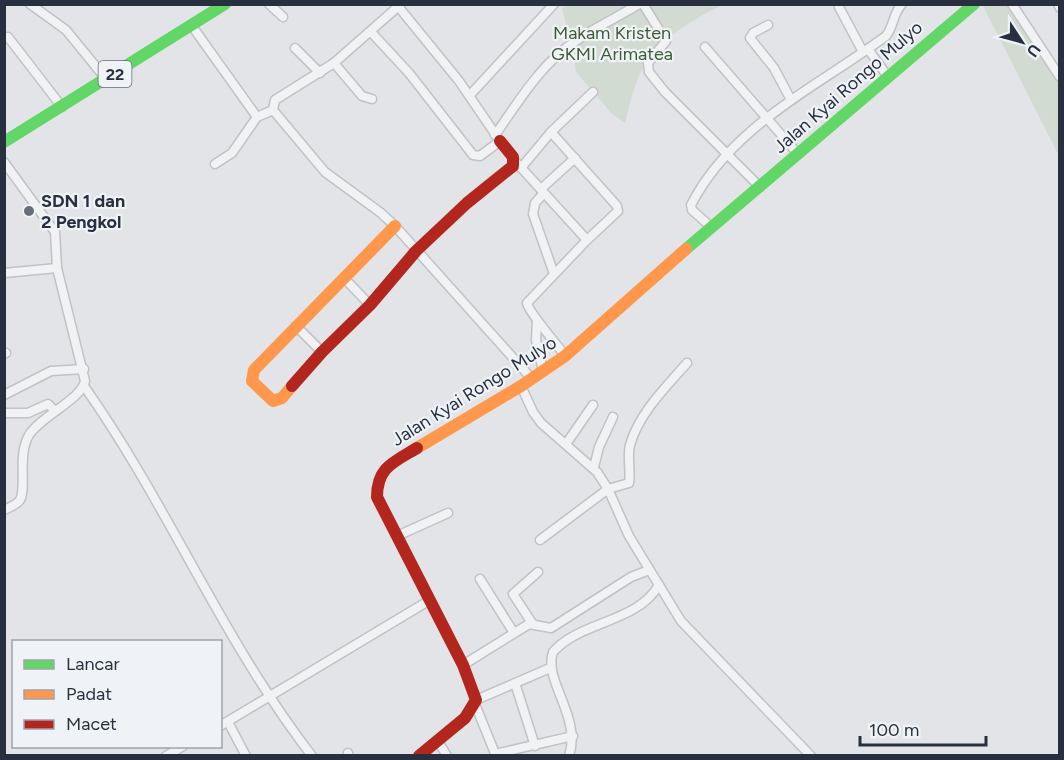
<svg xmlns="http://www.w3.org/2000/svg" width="1064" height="760" font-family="Figtree,sans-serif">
<rect width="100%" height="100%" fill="#e2e4e7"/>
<g fill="#d2dbd2">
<path d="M568,4L724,5C711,9 700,17 688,24C644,52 637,73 625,123L612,114L576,72L573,49L562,9Z"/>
<path d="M985,5H1010L1059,80V156L983,6Z"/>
</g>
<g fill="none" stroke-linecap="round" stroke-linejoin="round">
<defs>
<g id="street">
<path d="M30,4L66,30L106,79"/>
<path d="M269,4L283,17"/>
<path d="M401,4L334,63L275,100L273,110L325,172L381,213L395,226L532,379"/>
<path d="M643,4L666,41L648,63L649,72L665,92L760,187"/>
<path d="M1012,4L1060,77"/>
<path d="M1058,4L1060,8"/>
<path d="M839,7L863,52"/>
<path d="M768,25L753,33L750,38L774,68L791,100"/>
<path d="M192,26L257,117"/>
<path d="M371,32L409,73L473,155L480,156L500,141L459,81L397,5"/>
<path d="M8,37L62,107"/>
<path d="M705,47L798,154"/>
<path d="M295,48L320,73"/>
<path d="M868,49L888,77"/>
<path d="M334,63L362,96L372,99"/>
<path d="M470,95L554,4"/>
<path d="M551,132L593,92"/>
<path d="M495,135C515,107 534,75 560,53C583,33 613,20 639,4"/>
<path d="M515,161L587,240L527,303C529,313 557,344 565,356"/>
<path d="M4,162L55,232L57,268L85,381C82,399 41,416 29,435C17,455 27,487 20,500C16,505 10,507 4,510"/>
<path d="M215,164L232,153L257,117L273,110"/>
<path d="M521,168L551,132L617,206L618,211L587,240"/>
<path d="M541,189L575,158"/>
<path d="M544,193L535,203L533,214L554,274"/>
<path d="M711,227L692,210L691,205C732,125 817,87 886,36C894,26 893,13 902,4"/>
<path d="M4,273L57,268"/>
<path d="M344,278L370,305"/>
<path d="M537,321L536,340L543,371"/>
<path d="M296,326L322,352"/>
<path d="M4,354L6,353"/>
<path d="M84,386C168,505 223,641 312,756"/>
<path d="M521,386L533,412L541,423L597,472L608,489L629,536L659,585C637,623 580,621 553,652C543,681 582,717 569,756"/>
<path d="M4,395L51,371L84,369"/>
<path d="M4,413H28L48,404L54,410"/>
<path d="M566,444L593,405"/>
<path d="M594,467L599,447L613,417"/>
<path d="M397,536L448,513"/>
<path d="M540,540L608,489L629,483C631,471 627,457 630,445C639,413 666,387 687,363"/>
<path d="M480,579L514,633"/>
<path d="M659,585L681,621L811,756"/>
<path d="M532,623L513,594L538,572"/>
<path d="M463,665L529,624L551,628L631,577L649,570"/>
<path d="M515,683L535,746"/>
<path d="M476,700L550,668"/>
<path d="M475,704L496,756"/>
<path d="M228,722L246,756"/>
<path d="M220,726L430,600"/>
<path d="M438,741L447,756"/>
<path d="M348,753L349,756"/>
<path d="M495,754L573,736"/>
<path d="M166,756L183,746"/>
</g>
</defs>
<use href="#street" stroke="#c0c2c5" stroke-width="11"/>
<use href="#street" stroke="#f1f2f4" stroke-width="8"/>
<g stroke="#63d668" stroke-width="12">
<path d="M4,142L225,4"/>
<path d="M686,249L974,4"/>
</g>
<g stroke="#ff974d" stroke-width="12">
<path d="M292,386L282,398L273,401L252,381L254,370L395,226"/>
<path d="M417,448L521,386L565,356L686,249"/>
</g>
<g stroke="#b3261e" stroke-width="12">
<path d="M292,386L322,352L370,305L416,251L467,203L513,166V157L500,141"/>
<path d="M417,448C394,462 377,467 377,497L463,665L476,700L465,718L419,756"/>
</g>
</g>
<circle fill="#696f7a" stroke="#eff2f6" stroke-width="2" cx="29" cy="211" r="6"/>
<g text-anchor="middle" stroke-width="4.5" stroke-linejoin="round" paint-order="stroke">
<rect fill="#eff2f6" stroke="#646a77" stroke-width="1.5" x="98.5" y="61" width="33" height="26" rx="4.5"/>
<g font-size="16" font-weight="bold" fill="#283040">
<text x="115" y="80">22</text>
</g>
<g font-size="18" fill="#3c5c36" stroke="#eff2f6">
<text x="612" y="39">Makam Kristen<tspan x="612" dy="21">GKMI Arimatea</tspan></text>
</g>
<g font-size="18" fill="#283040" stroke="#eff2f6">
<text transform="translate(848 87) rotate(-41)" y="6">Jalan Kyai Rongo Mulyo</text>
<text transform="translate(474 391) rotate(-32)" y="6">Jalan Kyai Rongo Mulyo</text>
</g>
<g font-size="18" font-weight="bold" fill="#283040" stroke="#eff2f6" text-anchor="start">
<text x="41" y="207">SDN 1 dan<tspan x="41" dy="21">2 Pengkol</tspan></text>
</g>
</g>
<rect width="1064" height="760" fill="none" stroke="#283040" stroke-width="12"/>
<rect x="12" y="640" width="210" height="108" fill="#eff2f6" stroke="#9fa4ad" stroke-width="1.5"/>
<rect x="24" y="660" width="30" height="9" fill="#63d668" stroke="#9fa4ad" stroke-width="1.5"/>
<text x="66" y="670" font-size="18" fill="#283040">Lancar</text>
<rect x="24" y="690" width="30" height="9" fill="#ff974d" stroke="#9fa4ad" stroke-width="1.5"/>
<text x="66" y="700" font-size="18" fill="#283040">Padat</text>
<rect x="24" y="720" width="30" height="9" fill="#b3261e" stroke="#9fa4ad" stroke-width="1.5"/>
<text x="66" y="730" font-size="18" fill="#283040">Macet</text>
<g transform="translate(1022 42) rotate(126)" stroke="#eff2f6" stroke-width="4.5" paint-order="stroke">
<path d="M0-4.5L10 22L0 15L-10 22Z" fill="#283040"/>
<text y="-9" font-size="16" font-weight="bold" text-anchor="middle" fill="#283040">U</text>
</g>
<path d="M860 736v9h126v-9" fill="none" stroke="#283040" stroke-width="3"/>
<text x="869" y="736" font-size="18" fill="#283040" stroke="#eff2f6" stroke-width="4.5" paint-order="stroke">100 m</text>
</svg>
